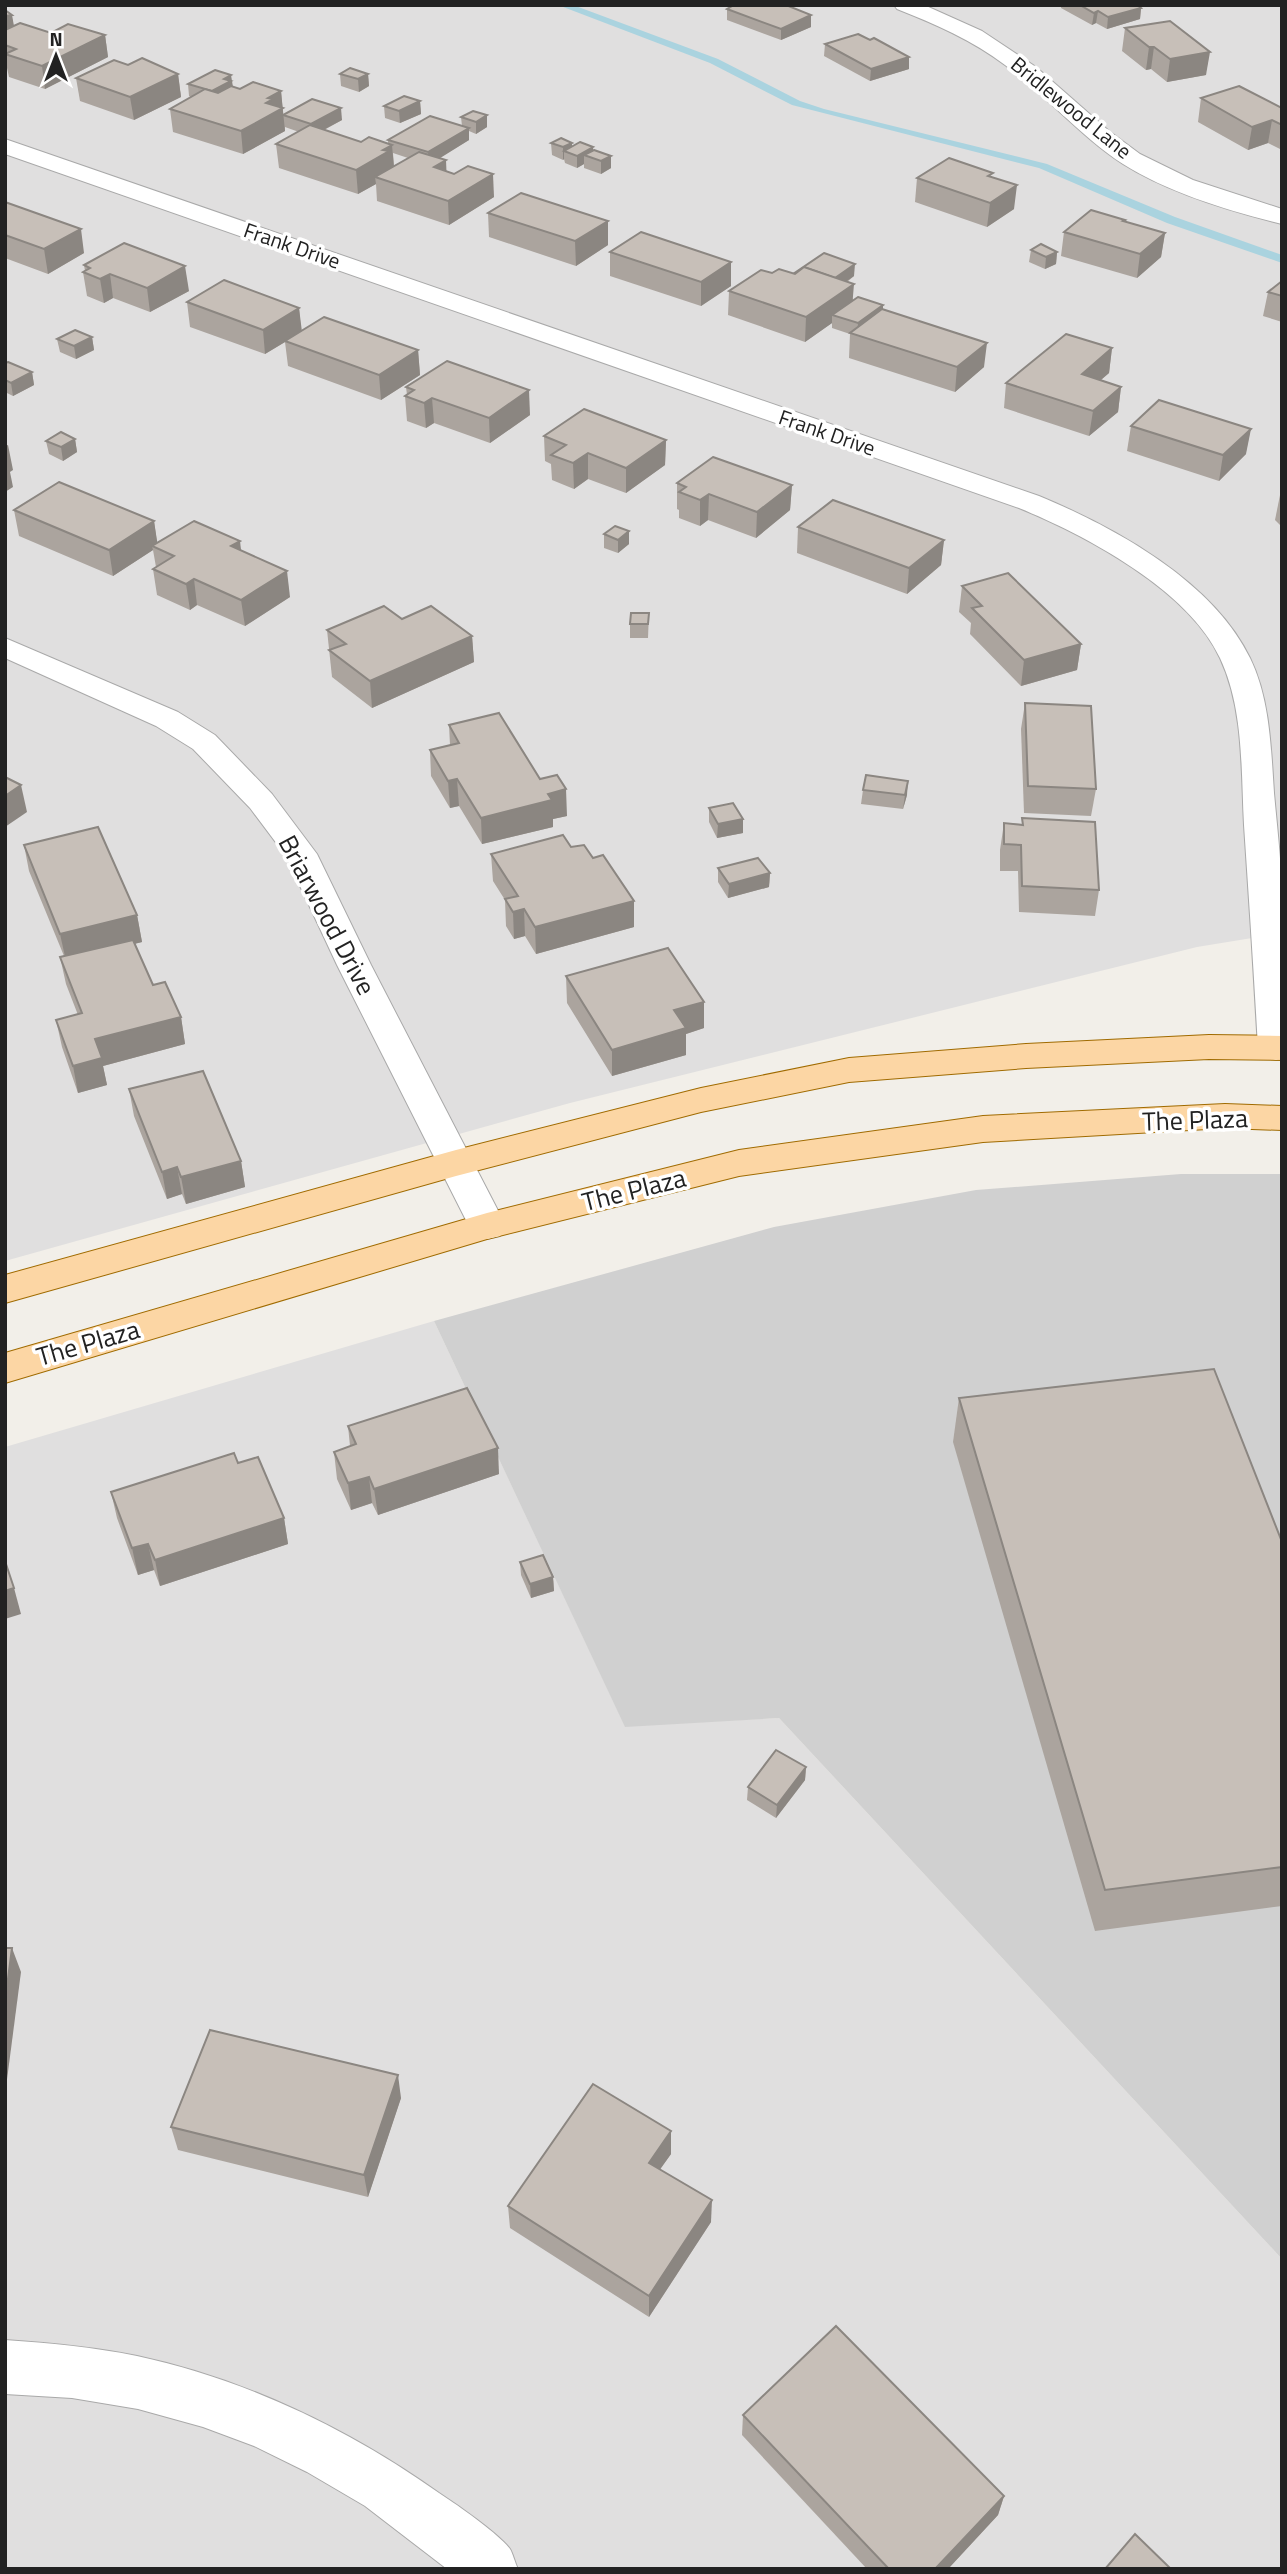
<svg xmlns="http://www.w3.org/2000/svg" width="1287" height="2574" font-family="'Titillium Web',sans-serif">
<rect width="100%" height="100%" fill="#f2efe9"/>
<g fill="#e0dfdf">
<path d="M5,5H1282V933L1197,947L570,1103L5,1261Z"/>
<path d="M434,1321L625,1726L779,1718L1282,2259V2569H5V1447Z"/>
</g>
<path fill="#d0d0d0" d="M1181,1174H1282V2259L779,1718L625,1727L434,1321L774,1227L976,1190Z"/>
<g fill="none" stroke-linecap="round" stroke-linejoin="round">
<path fill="#aad3df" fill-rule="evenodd" d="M558,5H573L718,59L800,101L824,109L1047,164L1175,217L1282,255V263L1167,223L1039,168L792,105L710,63Z"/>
<defs>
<g id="minor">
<path d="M894,5H924L982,31L1036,67L1109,131L1140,154L1193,180L1282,209V224C1229,211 1169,193 1123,164C1080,136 1046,95 1005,65C972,40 935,24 897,9Z"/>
<path d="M5,139L1039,496C1114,527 1213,581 1250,658C1270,699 1271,748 1274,793C1277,826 1281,860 1282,893C1284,948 1282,1003 1282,1058L1276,1060L1264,1056L1258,1048C1254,974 1249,899 1244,825C1241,770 1244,709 1220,658C1189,590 1085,535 1019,508L5,154Z"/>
<path d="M5,638L178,712L215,735L272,794L317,854L371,965L506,1226L500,1236L487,1239L474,1236L337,965L286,856L250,808L193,749L156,726L5,658Z"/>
<path d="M5,2340C50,2343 93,2347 137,2356C245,2379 349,2429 439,2493C456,2504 499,2534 510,2549C513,2554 515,2563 518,2569H447L365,2506L307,2472L254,2446L203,2427L138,2409L72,2398L5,2394Z"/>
</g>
<g id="major">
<path d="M1209,1035L1282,1036V1060L1209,1059L1026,1068L849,1082L701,1112L456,1176L5,1303V1275L456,1150L701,1088L849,1058L1026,1044Z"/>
<path d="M1225,1104L1282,1106V1130L1225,1128L983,1142L739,1176L487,1239L5,1383V1353L487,1213L739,1150L983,1116Z"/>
</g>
</defs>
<use href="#minor" stroke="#a9a9a9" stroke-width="2"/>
<use href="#major" stroke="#a06b00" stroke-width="2"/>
<use href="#minor" fill="#fff" fill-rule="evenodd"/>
<use href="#major" fill="#fcd6a4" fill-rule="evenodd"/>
</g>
<g fill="#aba49e" fill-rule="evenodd">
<path d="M1061,5H1137L1141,8L1140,19L1107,29L1096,23L1092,25L1061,8Z"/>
<path d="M727,9L811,15V27L781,40L727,20Z"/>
<path d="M5,10L14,26L51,33L105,35L108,57L45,89L9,77L7,68L5,67Z"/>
<path d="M1125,28L1206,75L1167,82L1151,69L1146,70L1122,51Z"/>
<path d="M870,40L909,57V69L870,81L824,56L825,44Z"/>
<path d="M178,74L181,97L134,120L80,101L76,78Z"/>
<path d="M340,74H368L369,86L359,92L341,86Z"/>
<path d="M188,84L233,87L240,89L281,91L283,114L342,120L324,130L361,142L388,144V140L462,126L461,117L473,111L487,127L476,134L469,131V140L439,158L446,171L494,197L449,225L377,201L376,184L358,194L279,168L276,144L299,132L285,127V131L243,154L173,132L170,109L191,97L189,96ZM393,153L408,158L394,166Z"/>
<path d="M1201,98L1282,108V150L1268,143L1248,150L1198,122Z"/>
<path d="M420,101L421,114L400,123L385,118L384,106Z"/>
<path d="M551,143H572V147L593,150L611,168L601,174L584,168V164L577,168L565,163L564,159L563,160L552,155Z"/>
<path d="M917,178H993L1014,209L987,227L915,202Z"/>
<path d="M5,202L84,253L48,274L5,258Z"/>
<path d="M488,213L608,245L576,266L489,237Z"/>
<path d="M1124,222L1165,233L1161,257L1137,278L1061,256L1064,232Z"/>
<path d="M1031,250L1057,252L1056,264L1045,269L1029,262Z"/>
<path d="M610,252L731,286L701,306L610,276Z"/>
<path d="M84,265L189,291L150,312L113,298L104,303L87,296L83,272L85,271Z"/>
<path d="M796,272L854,276L847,282L853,300L883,310L984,367L955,392L849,358L850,334L832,328V323L805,342L728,315L729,291L772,273L795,274Z"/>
<path d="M1282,281V322L1263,316L1268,292Z"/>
<path d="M187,302L299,308L301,331L418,350L420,375L381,400L288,366L285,342L265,354L190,327Z"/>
<path d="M92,337L94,350L76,359L60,352L57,339Z"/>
<path d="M1112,348L1109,373L1101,380L1121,387L1118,412L1089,436L1004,408L1006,383Z"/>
<path d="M5,362V363L32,372L34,385L13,396L5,392Z"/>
<path d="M406,387L530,415L490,443L434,423L426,428L407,421L405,396L407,395Z"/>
<path d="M1131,426L1246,454L1219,481L1127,451Z"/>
<path d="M544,436L666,440L665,465L626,493L588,479L574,489L552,480L551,464L545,461Z"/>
<path d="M75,439L77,452L63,461L49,454L46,441Z"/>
<path d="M677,483L792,485L790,510L756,538L708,520L700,526L679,518V510L677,509Z"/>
<path d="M1282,494V527L1275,520L1280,495Z"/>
<path d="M14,510L154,521L157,543L241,551L290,597L245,626L197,605L190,610L157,595L153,569L156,567L153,550L113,576L19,536Z"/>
<path d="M798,527L944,540L941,565L907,594L797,553Z"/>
<path d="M604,534L629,544L618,553L604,548Z"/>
<path d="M962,586L1081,644L1077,670L1021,686L970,634L971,623L959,612Z"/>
<path d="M649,613L648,638H630V624Z"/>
<path d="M402,619L472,636L474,662L372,708L332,677L327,630Z"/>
<path d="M1025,703L1096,789L1091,816L1024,813L1021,729Z"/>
<path d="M449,725L540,779L567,816L553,819V827L482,844L459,806L450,808L431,776L430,750L450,745Z"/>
<path d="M863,790L907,795L903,809L861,804Z"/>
<path d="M709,808L743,819V833L717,838L709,822Z"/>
<path d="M1022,818L1099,890L1095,916L1019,912L1018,871H1000V850L1004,823L1022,824Z"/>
<path d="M24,845L137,915L142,942L134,944L153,985L181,1017L185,1044L103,1066L107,1085L78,1093L62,1047L56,1020L78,1015L66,984L60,957L64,956L29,871Z"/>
<path d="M571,847L593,858L634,901V927L536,954L525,936L514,939L506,926L505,900L493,881L491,854Z"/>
<path d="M718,868L770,873L769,887L728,898L718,882Z"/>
<path d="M566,976L704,1028L686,1034V1055L612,1076L567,1003Z"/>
<path d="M129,1089L241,1161L245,1187L186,1204L182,1194L167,1199L134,1116Z"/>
<path d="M959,1398L1282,1542V1906L1095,1931L953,1442Z"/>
<path d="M348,1426L499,1474L378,1515L372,1503L351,1510L337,1479L334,1452L350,1446Z"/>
<path d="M238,1463L284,1518L288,1544L160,1586L154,1570L138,1575L117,1518L111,1492Z"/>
<path d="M520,1562L553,1577L554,1591L531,1598L521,1575Z"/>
<path d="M806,1767L805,1780L776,1818L747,1800L748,1787Z"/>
<path d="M401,2098L368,2197L178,2150L171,2127Z"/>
<path d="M671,2131V2154L660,2169L711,2222L649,2317L510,2228L508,2206Z"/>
<path d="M743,2415L1004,2496L998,2515L948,2569H867L742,2435Z"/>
</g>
<g fill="#8b8681">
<path d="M1141,8L1140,19L1107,29L1108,17Z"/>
<path d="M1098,11L1096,23L1092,25L1094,13Z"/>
<path d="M12,15L16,37L5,40V16Z"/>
<path d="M811,15V27L781,40V29Z"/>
<path d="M105,35L108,57L45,89L42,66Z"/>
<path d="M1149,47H1154L1151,69L1146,70Z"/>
<path d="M1210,52L1206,75L1167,82L1170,59Z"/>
<path d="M909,57V69L870,81L871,69Z"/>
<path d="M178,74L181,97L134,120L130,97Z"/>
<path d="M368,74L369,86L359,92L358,79Z"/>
<path d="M231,75L233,87L213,104L212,92L224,79Z"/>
<path d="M281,91L285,131L243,154L241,131L266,103L268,98Z"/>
<path d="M420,101L421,114L400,123L399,111Z"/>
<path d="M341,108L342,120L312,136L311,124Z"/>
<path d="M487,115V127L476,134V122Z"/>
<path d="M1272,120L1268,143L1248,150L1252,127Z"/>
<path d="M469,128V140L429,165L428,152Z"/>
<path d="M572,143V154L564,151V159L563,160V147Z"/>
<path d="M392,145L394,168L375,177L376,184L358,194L356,170L383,150Z"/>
<path d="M593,147L594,159L584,155V164L577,168V156Z"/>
<path d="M611,156V168L601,174V161Z"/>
<path d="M446,160L447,184L434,167Z"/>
<path d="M493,174L494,197L449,225L448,201Z"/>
<path d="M1017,185L1014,209L987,227L990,203Z"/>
<path d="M608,221V245L576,266L575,241Z"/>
<path d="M81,229L84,253L48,274L44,249Z"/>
<path d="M1165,233L1161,257L1137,278L1140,254Z"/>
<path d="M1057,252L1056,264L1045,269L1046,257Z"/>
<path d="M731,262V286L701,306V282Z"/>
<path d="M855,264L854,276L827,295L828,282Z"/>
<path d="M185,266L189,291L150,312L147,288Z"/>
<path d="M110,274L113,298L104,303L100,279Z"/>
<path d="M854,284L852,308L832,315V323L805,342L806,317Z"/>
<path d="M883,305V318L857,336L858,323Z"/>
<path d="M299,308L302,332L285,341V342L265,354L263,330Z"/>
<path d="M92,337L94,350L76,359L74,346Z"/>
<path d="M987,343L984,367L955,392L957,367Z"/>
<path d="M1112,348L1109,373L1078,399L1082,374Z"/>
<path d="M418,350L420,375L381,400L379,375Z"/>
<path d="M32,372L34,385L13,396L11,383Z"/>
<path d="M1121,387L1118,412L1089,436L1093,411Z"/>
<path d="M529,390L530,415L490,443L489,418Z"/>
<path d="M432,398L434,423L426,428L424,403Z"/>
<path d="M1251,429L1246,454L1219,481L1223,455Z"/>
<path d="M75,439L77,452L63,461L61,447Z"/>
<path d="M666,440L665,465L626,493V468Z"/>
<path d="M8,445L13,470L10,472L13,487L5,492V446Z"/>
<path d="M588,453V479L574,489L573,463Z"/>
<path d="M792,485L790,510L756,538L757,512Z"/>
<path d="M709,494L708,520L700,526V500Z"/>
<path d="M154,521L158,547L152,546L153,550L113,576L109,550Z"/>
<path d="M629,531V544L618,553V540Z"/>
<path d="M944,540L941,565L907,594L909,568Z"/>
<path d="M240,541L243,567L231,546Z"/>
<path d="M287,571L290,597L245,626L241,600Z"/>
<path d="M194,579L197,605L190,610L186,584Z"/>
<path d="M472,636L474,662L372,708L370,681Z"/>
<path d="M1081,644L1077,670L1021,686L1024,660Z"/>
<path d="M457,779L459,806L450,808L448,781Z"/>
<path d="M908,781L907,795L903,809L905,795Z"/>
<path d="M21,785L27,812L5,827V796Z"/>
<path d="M566,789L567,816L553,819V827L482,844L481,818L548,794Z"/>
<path d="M743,819V833L717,838L718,824Z"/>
<path d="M770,873L769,887L728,898L729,884Z"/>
<path d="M634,901V927L536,954L535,927Z"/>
<path d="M524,909L525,936L514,939L513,912Z"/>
<path d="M137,915L142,942L66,961L60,934Z"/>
<path d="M704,1002V1028L686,1034V1055L612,1076V1050L674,1010Z"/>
<path d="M181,1017L185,1044L103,1066L107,1085L78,1093L73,1066L95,1039Z"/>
<path d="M241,1161L245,1187L186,1204L181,1177Z"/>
<path d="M177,1167L182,1194L167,1199L162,1172Z"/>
<path d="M498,1448L499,1474L378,1515L374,1489Z"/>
<path d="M369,1477L372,1503L351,1510L348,1483Z"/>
<path d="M284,1518L288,1544L160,1586L155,1560Z"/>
<path d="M148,1544L154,1570L138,1575L132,1548Z"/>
<path d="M553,1577L554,1591L531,1598L530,1584Z"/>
<path d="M14,1588L21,1614L5,1619V1591Z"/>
<path d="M806,1767L805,1780L776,1818L777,1805Z"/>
<path d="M12,1948L21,1972L5,2095V2002Z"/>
<path d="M398,2075L401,2098L368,2197L364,2175Z"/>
<path d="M671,2131V2154L649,2185V2163Z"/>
<path d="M712,2200L711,2222L649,2317V2296Z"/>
<path d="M1004,2496L998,2515L948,2569H935Z"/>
</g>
<g fill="#c7bfb8" stroke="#8b8681" stroke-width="2">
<path d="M734,5H786L811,15L781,29L727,9Z"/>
<path d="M1080,5H1137L1141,8L1108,17L1098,11L1094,13Z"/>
<path d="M5,10L12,15L5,16Z"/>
<path d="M1170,21L1210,52L1170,59L1154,47H1149L1125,28Z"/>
<path d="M20,23L51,33L68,24L105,35L42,66L5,54L16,49L5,45V30Z"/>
<path d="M858,34L870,40L874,38L909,57L871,69L825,44Z"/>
<path d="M142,58L178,74L130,97L76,78L114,60L128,65Z"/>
<path d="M350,68L368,74L358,79L340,74Z"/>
<path d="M215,70L231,75L224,79L231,81L212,91L188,84Z"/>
<path d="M253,82L281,91L268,98L273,99L266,103L283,108L241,131L170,109L205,89L218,93L231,86L240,89Z"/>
<path d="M1239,86L1282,108V125L1272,120L1252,127L1201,98Z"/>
<path d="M404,96L420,101L399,111L384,106Z"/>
<path d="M312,99L341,108L311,124L283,115Z"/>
<path d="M473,111L487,115L476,122L461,117Z"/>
<path d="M430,116L469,128L428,152L388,140Z"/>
<path d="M310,125L361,142L369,137L392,145L383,150L389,151L356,170L276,144Z"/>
<path d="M561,138L572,143L563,147L551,143Z"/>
<path d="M580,142L593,147L577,156L564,151Z"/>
<path d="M594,150L611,156L601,161L584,155Z"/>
<path d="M419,152L446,160L434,167L454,174L468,166L493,174L448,201L375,177Z"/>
<path d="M949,158L993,173L988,176L1017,185L990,203L917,178Z"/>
<path d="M521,193L608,221L575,241L488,213Z"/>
<path d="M5,202L81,229L44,249L5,235Z"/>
<path d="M1091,210L1125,220L1123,221L1165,233L1140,254L1064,232Z"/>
<path d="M641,232L731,262L701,282L610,252Z"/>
<path d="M124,243L185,266L147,288L110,274L100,279L83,272L90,268L84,265Z"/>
<path d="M1041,244L1057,252L1046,257L1031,250Z"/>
<path d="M824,253L855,264L835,278L804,267L797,272H796Z"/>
<path d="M804,267L854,284L806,317L729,291L761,270L772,273L779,269L795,274Z"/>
<path d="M224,280L299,308L263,330L187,302Z"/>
<path d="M1282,281V296L1268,292Z"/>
<path d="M858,297L883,305L858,323L832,315Z"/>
<path d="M882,309L987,343L957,367L850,333Z"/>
<path d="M324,317L418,350L379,375L285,341Z"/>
<path d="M75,330L92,337L74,346L57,339Z"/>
<path d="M1066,334L1112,348L1082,374L1121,387L1093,411L1006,383Z"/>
<path d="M447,361L529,390L489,418L432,398L424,403L405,396L414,390L406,387Z"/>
<path d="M8,362L32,372L11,383L5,380V363Z"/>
<path d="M1159,400L1251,429L1223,455L1131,426Z"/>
<path d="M584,409L666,440L626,468L588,453L573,463L551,455L566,445L544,436Z"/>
<path d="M61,432L75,439L61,447L46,441Z"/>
<path d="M713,457L792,485L757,512L709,494L700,500L679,492L686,487L677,483Z"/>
<path d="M59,482L154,521L109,550L14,510Z"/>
<path d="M833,500L944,540L909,568L798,527Z"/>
<path d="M194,521L240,541L231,546L287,571L241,600L194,579L186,584L153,569L174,556L152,546Z"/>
<path d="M615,526L629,531L618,540L604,534Z"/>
<path d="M1008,573L1081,644L1024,660L972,608L982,606L962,586Z"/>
<path d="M384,606L402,619L431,606L472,636L370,681L329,650L346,644L327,630Z"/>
<path d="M631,613H649L648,624H630Z"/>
<path d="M1025,703L1091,706L1096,789L1028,786Z"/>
<path d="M499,713L540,779L557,775L566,789L548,794L552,800L481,818L457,779L448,781L430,750L459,743L449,725Z"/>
<path d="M866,775L908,781L905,795L863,790Z"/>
<path d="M5,777L21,785L5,796Z"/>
<path d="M733,803L743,819L718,824L709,808Z"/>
<path d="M1022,818L1095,822L1099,890L1022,886L1021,845L1004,844V823L1023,825Z"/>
<path d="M98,827L137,915L60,934L24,845Z"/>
<path d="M563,835L571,847L584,845L593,858L603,855L634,901L535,927L524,909L513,912L505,899L518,896L491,854Z"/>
<path d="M758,858L770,873L729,884L718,868Z"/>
<path d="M133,940L153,985L165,982L181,1017L95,1039L102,1058L73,1066L56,1020L82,1013L60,957Z"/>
<path d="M668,948L704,1002L674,1010L686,1028L612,1050L566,976Z"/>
<path d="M203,1071L241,1161L181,1177L177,1167L162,1172L129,1089Z"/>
<path d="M1214,1369L1282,1542V1867L1105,1890L959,1398Z"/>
<path d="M467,1388L498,1448L374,1489L369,1477L348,1483L334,1452L356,1444L348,1426Z"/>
<path d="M234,1453L238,1463L258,1457L284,1518L155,1560L148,1544L132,1548L111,1492Z"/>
<path d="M543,1555L553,1577L530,1584L520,1562Z"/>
<path d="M5,1561L14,1588L5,1591Z"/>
<path d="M776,1750L806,1767L777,1805L748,1787Z"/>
<path d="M5,1948H12L5,2002Z"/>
<path d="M210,2030L398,2075L364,2175L171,2127Z"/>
<path d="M593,2084L671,2131L649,2163L712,2200L649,2296L508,2206Z"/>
<path d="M836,2326L1004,2496L935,2569H889L743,2415Z"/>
<path d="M1135,2534L1171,2569H1105Z"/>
</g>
<g text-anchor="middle" stroke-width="7" stroke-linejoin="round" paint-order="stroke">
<g font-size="21" fill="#222" stroke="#fff">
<text transform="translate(1071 108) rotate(39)" y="7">Bridlewood Lane</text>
<text transform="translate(292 246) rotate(19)" y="7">Frank Drive</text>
<text transform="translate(827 433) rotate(19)" y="7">Frank Drive</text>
</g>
<g font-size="26" fill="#222" stroke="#fff">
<text transform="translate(327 915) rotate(62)" y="9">Briarwood Drive</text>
<text transform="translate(1195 1120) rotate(-2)" y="9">The Plaza</text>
<text transform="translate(634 1190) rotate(-14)" y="9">The Plaza</text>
<text transform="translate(88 1343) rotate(-16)" y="9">The Plaza</text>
</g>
</g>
<rect width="1287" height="2574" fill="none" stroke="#222222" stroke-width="14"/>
<g transform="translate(56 56)" stroke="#ffffff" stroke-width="5" paint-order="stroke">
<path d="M0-5L12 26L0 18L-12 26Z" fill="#222222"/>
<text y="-10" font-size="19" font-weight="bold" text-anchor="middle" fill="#222222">N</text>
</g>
</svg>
